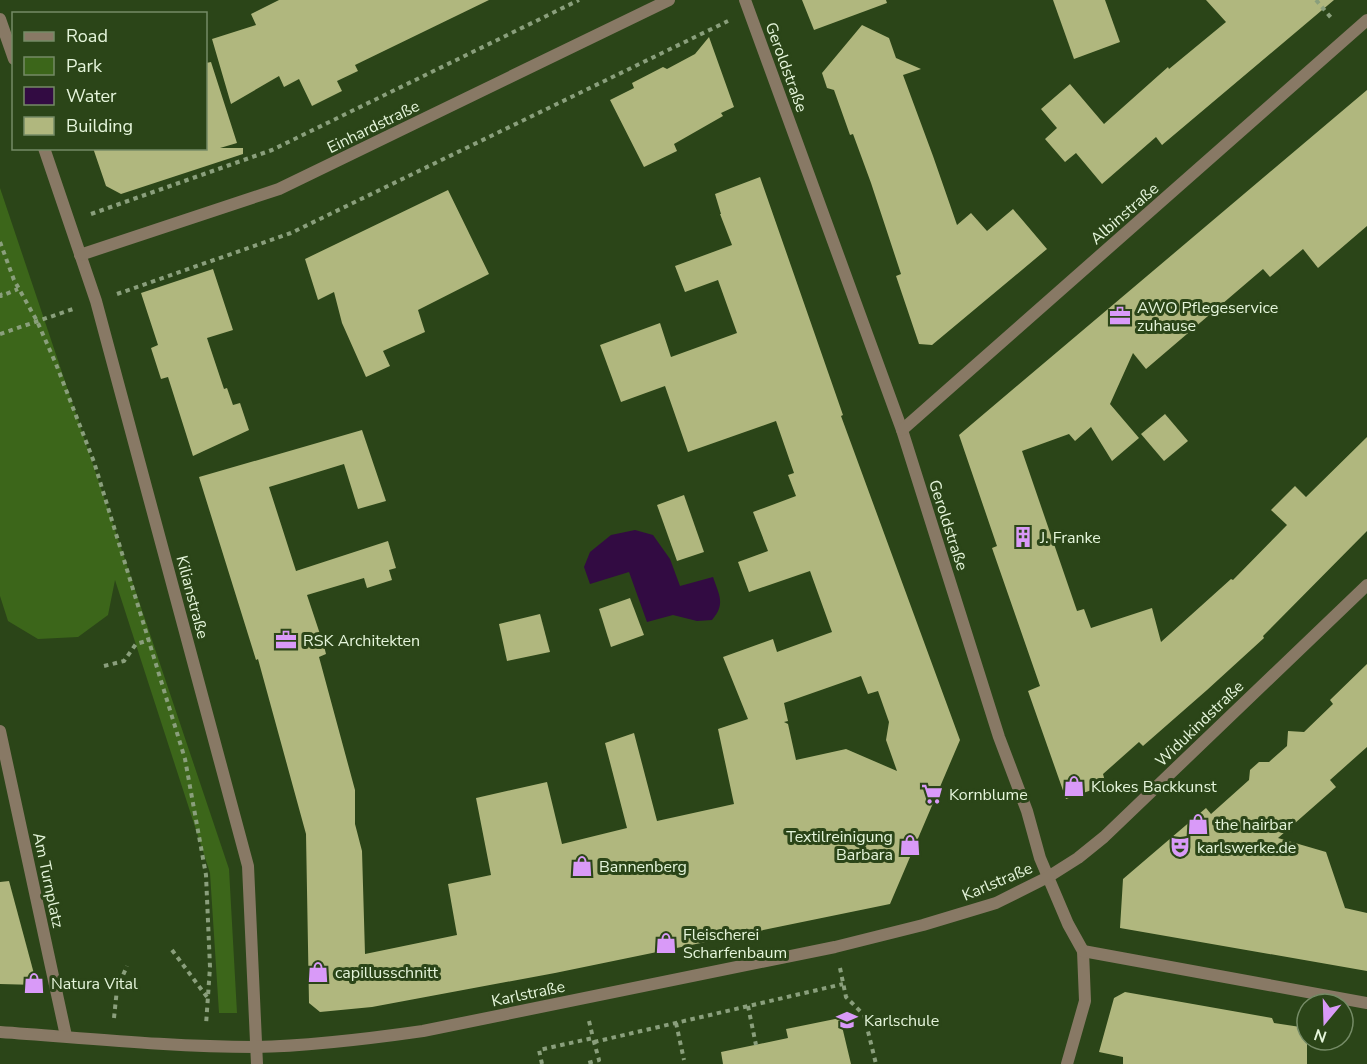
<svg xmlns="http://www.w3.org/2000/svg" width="1367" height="1064" font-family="'Nunito Sans',sans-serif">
<rect width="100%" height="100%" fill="#2b4518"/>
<path fill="#3c661a" d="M0,188L229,869L237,1013H219L210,873L115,580L108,615L78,637L38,639L8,621L0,596Z"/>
<path fill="#320b42" d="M635,530L653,535L670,559L680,586L713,577C719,595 726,604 712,620L697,621L673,615L647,622L629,572L590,584L584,567L590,552L611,535Z"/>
<g fill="#b0b77e" fill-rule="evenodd">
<path d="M279,0H489L355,65L358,71L337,81L342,91L312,106L299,79L284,87L279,76L231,104L212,39L256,25L251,14Z"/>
<path d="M802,0H886L887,3L814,30Z"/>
<path d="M1053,0H1105L1120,42L1074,59Z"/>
<path d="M1206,0H1334L1162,145L1156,137L1102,184L1076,153L1065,162L1045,139L1057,128L1041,109L1070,84L1104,124L1168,67L1169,69L1226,22Z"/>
<path d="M862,25L889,38L896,58L921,69L903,75L933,156L957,225L971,213L987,231L1013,209L1047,249L932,345L919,344L896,276L901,274L871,183L853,134L850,135L834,90L827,88L822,73Z"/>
<path d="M709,37L734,107L721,113L723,116L674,144L677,151L644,167L610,100L634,88L632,83L663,67L667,69L695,54Z"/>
<path d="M211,62L237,143L220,148H243V154L121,194L106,186L93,148H206V63Z"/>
<path d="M1367,90V226L1318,268L1303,249L1270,277L1263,269L1146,369L1133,353L1110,404L1139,438L1112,461L1091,427L1075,441L1069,434L1022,451L1077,611L1084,609L1091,628L1152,608L1161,642L1231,579L1233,580L1287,525L1271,510L1295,486L1306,497L1367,437V531L1263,636L1264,638L1207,690L1143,746L1139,742L1103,774L1106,785L1066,799L1028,691L1040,686L992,548L997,546L959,435Z"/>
<path d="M760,177L843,415L841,416L960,740L890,904L555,973L372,1007L320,1012L309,1003L306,834L258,659L256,660L252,647L199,477L362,430L386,501L358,509L344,464L269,487L296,571L388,541L396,568L389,570L392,580L367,588L364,578L307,595L324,646L326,654L319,657L355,790V824L362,851L365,954L457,935L448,884L491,875L476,798L547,782L562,844L627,828L605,743L634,733L657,821L734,804L718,729L748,719L723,657L773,639L777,652L832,632L810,571L749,592L738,562L768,551L753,512L796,496L788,475L794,473L776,421L688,452L665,386L621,402L600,345L660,323L671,357L737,333L718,280L685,292L675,266L732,245L720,214H721L715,194ZM861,676L868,694L878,691L889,722L886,740L897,771L846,749L796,760L788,724L784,722L788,721L784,703Z"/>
<path d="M448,190L489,274L418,310L425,332L383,351L390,366L366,377L342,323L334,292L318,300L305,259Z"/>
<path d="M213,269L233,330L207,338L224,389L227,388L233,405L240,403L249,430L193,456L168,377L161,379L151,348L158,345L141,293Z"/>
<path d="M1165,414L1188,441L1164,461L1141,434Z"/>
<path d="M684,495L704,552L677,561L657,505Z"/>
<path d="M630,598L644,635L611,647L599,609Z"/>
<path d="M540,614L550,652L507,661L499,624Z"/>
<path d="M1367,664V747L1330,780L1336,787L1278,838L1326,852L1345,908L1367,913V971L1120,928L1123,879L1206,808L1211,814L1249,780L1250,770L1259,762H1269L1287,746L1288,731L1304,732L1333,704L1330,700Z"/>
<path d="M9,881L37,985L0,984V882Z"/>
<path d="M1125,992L1272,1018L1274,1023L1307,1028V1064H1123V1057L1099,1052L1114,998Z"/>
<path d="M840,1018L851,1064H723L721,1052L788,1038L786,1029Z"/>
</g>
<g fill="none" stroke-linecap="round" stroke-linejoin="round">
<g stroke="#8a9f7c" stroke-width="4" stroke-dasharray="4.5 4.5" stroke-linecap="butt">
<path d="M1316,0L1333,20"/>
<path d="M91,214L272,150L579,0"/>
<path d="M0,242L14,280L37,321L56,364L94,462L185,759L206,875L210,967L206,1025"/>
<path d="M0,293L1,296L18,289"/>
<path d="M117,294L291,233L728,21"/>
<path d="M0,334L76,308"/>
<path d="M104,666L124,661L136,644L150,640"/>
<path d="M172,950L207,997"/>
<path d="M840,968L846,997L864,1015L876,1064"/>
<path d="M748,1006L756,1045"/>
<path d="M114,1018L117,989L127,966"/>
<path d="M589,1021L593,1038"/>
<path d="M676,1023L684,1060"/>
<path d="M594,1042L843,984"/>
<path d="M542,1064L539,1050L593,1038L599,1060L584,1064"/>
</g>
<g stroke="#887965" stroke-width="12">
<path d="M745,0L902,430L999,737L1027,811L1040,858L1068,924L1083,951L1085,1001L1067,1064"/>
<path d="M0,19L14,59"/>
<path d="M44,148L96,301L248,866L257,1064"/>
<path d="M80,255L279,189L669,0"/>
<path d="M902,430L1367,20"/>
<path d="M0,731L66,1036"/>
<path d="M1083,951L1367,1003"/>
<path d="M0,1032C85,1038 170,1047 255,1047C312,1046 367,1039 423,1031L835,947L923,925L996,903L1048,877L1078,858L1104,837L1367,585"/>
</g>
</g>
<defs>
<symbol id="office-bare" viewBox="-9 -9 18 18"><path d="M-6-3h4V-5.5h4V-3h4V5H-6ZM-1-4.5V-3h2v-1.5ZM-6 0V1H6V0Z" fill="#d99af8" stroke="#2b4518" stroke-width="2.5" paint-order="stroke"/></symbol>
<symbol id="building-bare" viewBox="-9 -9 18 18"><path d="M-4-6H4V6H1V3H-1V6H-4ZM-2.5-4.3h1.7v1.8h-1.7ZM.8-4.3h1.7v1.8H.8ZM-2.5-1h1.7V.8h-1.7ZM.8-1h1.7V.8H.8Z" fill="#d99af8" stroke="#2b4518" stroke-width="2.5" paint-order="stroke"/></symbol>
<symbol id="shop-bare" viewBox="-9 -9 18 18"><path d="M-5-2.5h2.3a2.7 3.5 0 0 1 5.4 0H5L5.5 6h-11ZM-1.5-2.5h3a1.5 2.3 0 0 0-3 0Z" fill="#d99af8" stroke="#2b4518" stroke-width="2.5" paint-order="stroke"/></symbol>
<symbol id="supermarket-bare" viewBox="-9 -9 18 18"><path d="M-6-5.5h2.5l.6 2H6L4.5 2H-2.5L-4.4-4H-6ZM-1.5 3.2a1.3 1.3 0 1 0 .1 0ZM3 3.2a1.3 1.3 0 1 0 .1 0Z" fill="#d99af8" stroke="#2b4518" stroke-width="2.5" paint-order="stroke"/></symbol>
<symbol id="theatre-bare" viewBox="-9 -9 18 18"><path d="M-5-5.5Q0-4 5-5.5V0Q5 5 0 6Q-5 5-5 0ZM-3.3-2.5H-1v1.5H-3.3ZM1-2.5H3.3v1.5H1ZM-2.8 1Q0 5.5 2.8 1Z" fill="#d99af8" stroke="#2b4518" stroke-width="2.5" paint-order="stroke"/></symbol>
<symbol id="school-bare" viewBox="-9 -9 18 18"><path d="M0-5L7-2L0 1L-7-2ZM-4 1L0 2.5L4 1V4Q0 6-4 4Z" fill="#d99af8" stroke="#2b4518" stroke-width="2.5" paint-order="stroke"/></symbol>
</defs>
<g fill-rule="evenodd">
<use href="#office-bare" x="1105" y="301" width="30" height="30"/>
<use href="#building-bare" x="1008" y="522" width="30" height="30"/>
<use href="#office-bare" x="271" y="625" width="30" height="30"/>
<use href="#shop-bare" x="1059" y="771" width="30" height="30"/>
<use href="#supermarket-bare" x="917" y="779" width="30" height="30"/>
<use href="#shop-bare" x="1183" y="809" width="30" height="30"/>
<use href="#shop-bare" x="895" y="830" width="30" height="30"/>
<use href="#theatre-bare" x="1165" y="832" width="30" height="30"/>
<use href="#shop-bare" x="567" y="851" width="30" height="30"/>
<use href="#shop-bare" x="651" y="928" width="30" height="30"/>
<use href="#shop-bare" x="303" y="957" width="30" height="30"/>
<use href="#shop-bare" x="19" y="968" width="30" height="30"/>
<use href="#school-bare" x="832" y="1005" width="30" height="30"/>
</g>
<g text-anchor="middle" stroke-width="6" stroke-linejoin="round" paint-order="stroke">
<g font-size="16" fill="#e5f5db" stroke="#2b4518">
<text transform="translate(787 67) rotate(70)" y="6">Geroldstraße</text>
<text transform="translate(373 126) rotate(-26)" y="6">Einhardstraße</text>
<text transform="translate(1124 213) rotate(-41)" y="6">Albinstraße</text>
<text transform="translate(949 525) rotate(72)" y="6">Geroldstraße</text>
<text transform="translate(193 597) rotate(75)" y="6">Kilianstraße</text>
<text transform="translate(1199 723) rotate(-44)" y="6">Widukindstraße</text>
<text transform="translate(49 880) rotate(78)" y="6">Am Turnplatz</text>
<text transform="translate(997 881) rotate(-23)" y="6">Karlstraße</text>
<text transform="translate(528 993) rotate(-12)" y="6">Karlstraße</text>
</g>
<g font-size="16" fill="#e5f5db" stroke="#2b4518" text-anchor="start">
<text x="1137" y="313">AWO Pflegeservice<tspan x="1137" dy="18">zuhause</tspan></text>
<text x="1040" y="543">J. Franke</text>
<text x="303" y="646">RSK Architekten</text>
<text x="1091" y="792">Klokes Backkunst</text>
<text x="949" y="800">Kornblume</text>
<text x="1215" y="830">the hairbar</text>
<text x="893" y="842" text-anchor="end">Textilreinigung<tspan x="893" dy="18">Barbara</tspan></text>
<text x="1197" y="853">karlswerke.de</text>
<text x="599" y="872">Bannenberg</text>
<text x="683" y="940">Fleischerei<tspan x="683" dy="18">Scharfenbaum</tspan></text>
<text x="335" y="978">capillusschnitt</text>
<text x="51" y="989">Natura Vital</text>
<text x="864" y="1026">Karlschule</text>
</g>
</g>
<rect x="12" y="12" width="195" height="138" fill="#2b4518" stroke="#758b66" stroke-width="1.5"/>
<rect x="24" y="32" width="30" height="9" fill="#887965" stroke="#758b66" stroke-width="1.5"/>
<text x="66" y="42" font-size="18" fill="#e5f5db">Road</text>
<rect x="24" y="57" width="30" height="18" fill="#3c661a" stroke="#758b66" stroke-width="1.5"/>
<text x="66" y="72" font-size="18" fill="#e5f5db">Park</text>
<rect x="24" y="87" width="30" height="18" fill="#320b42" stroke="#758b66" stroke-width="1.5"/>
<text x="66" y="102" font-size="18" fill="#e5f5db">Water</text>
<rect x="24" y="117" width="30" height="18" fill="#b0b77e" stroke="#758b66" stroke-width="1.5"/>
<text x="66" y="132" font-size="18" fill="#e5f5db">Building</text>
<g transform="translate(1325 1022) rotate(199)"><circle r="28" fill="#2b4518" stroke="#758b66" stroke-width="1.5"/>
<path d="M0-4.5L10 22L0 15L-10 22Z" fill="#d99af8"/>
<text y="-9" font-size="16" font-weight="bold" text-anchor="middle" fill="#e5f5db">N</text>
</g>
</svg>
